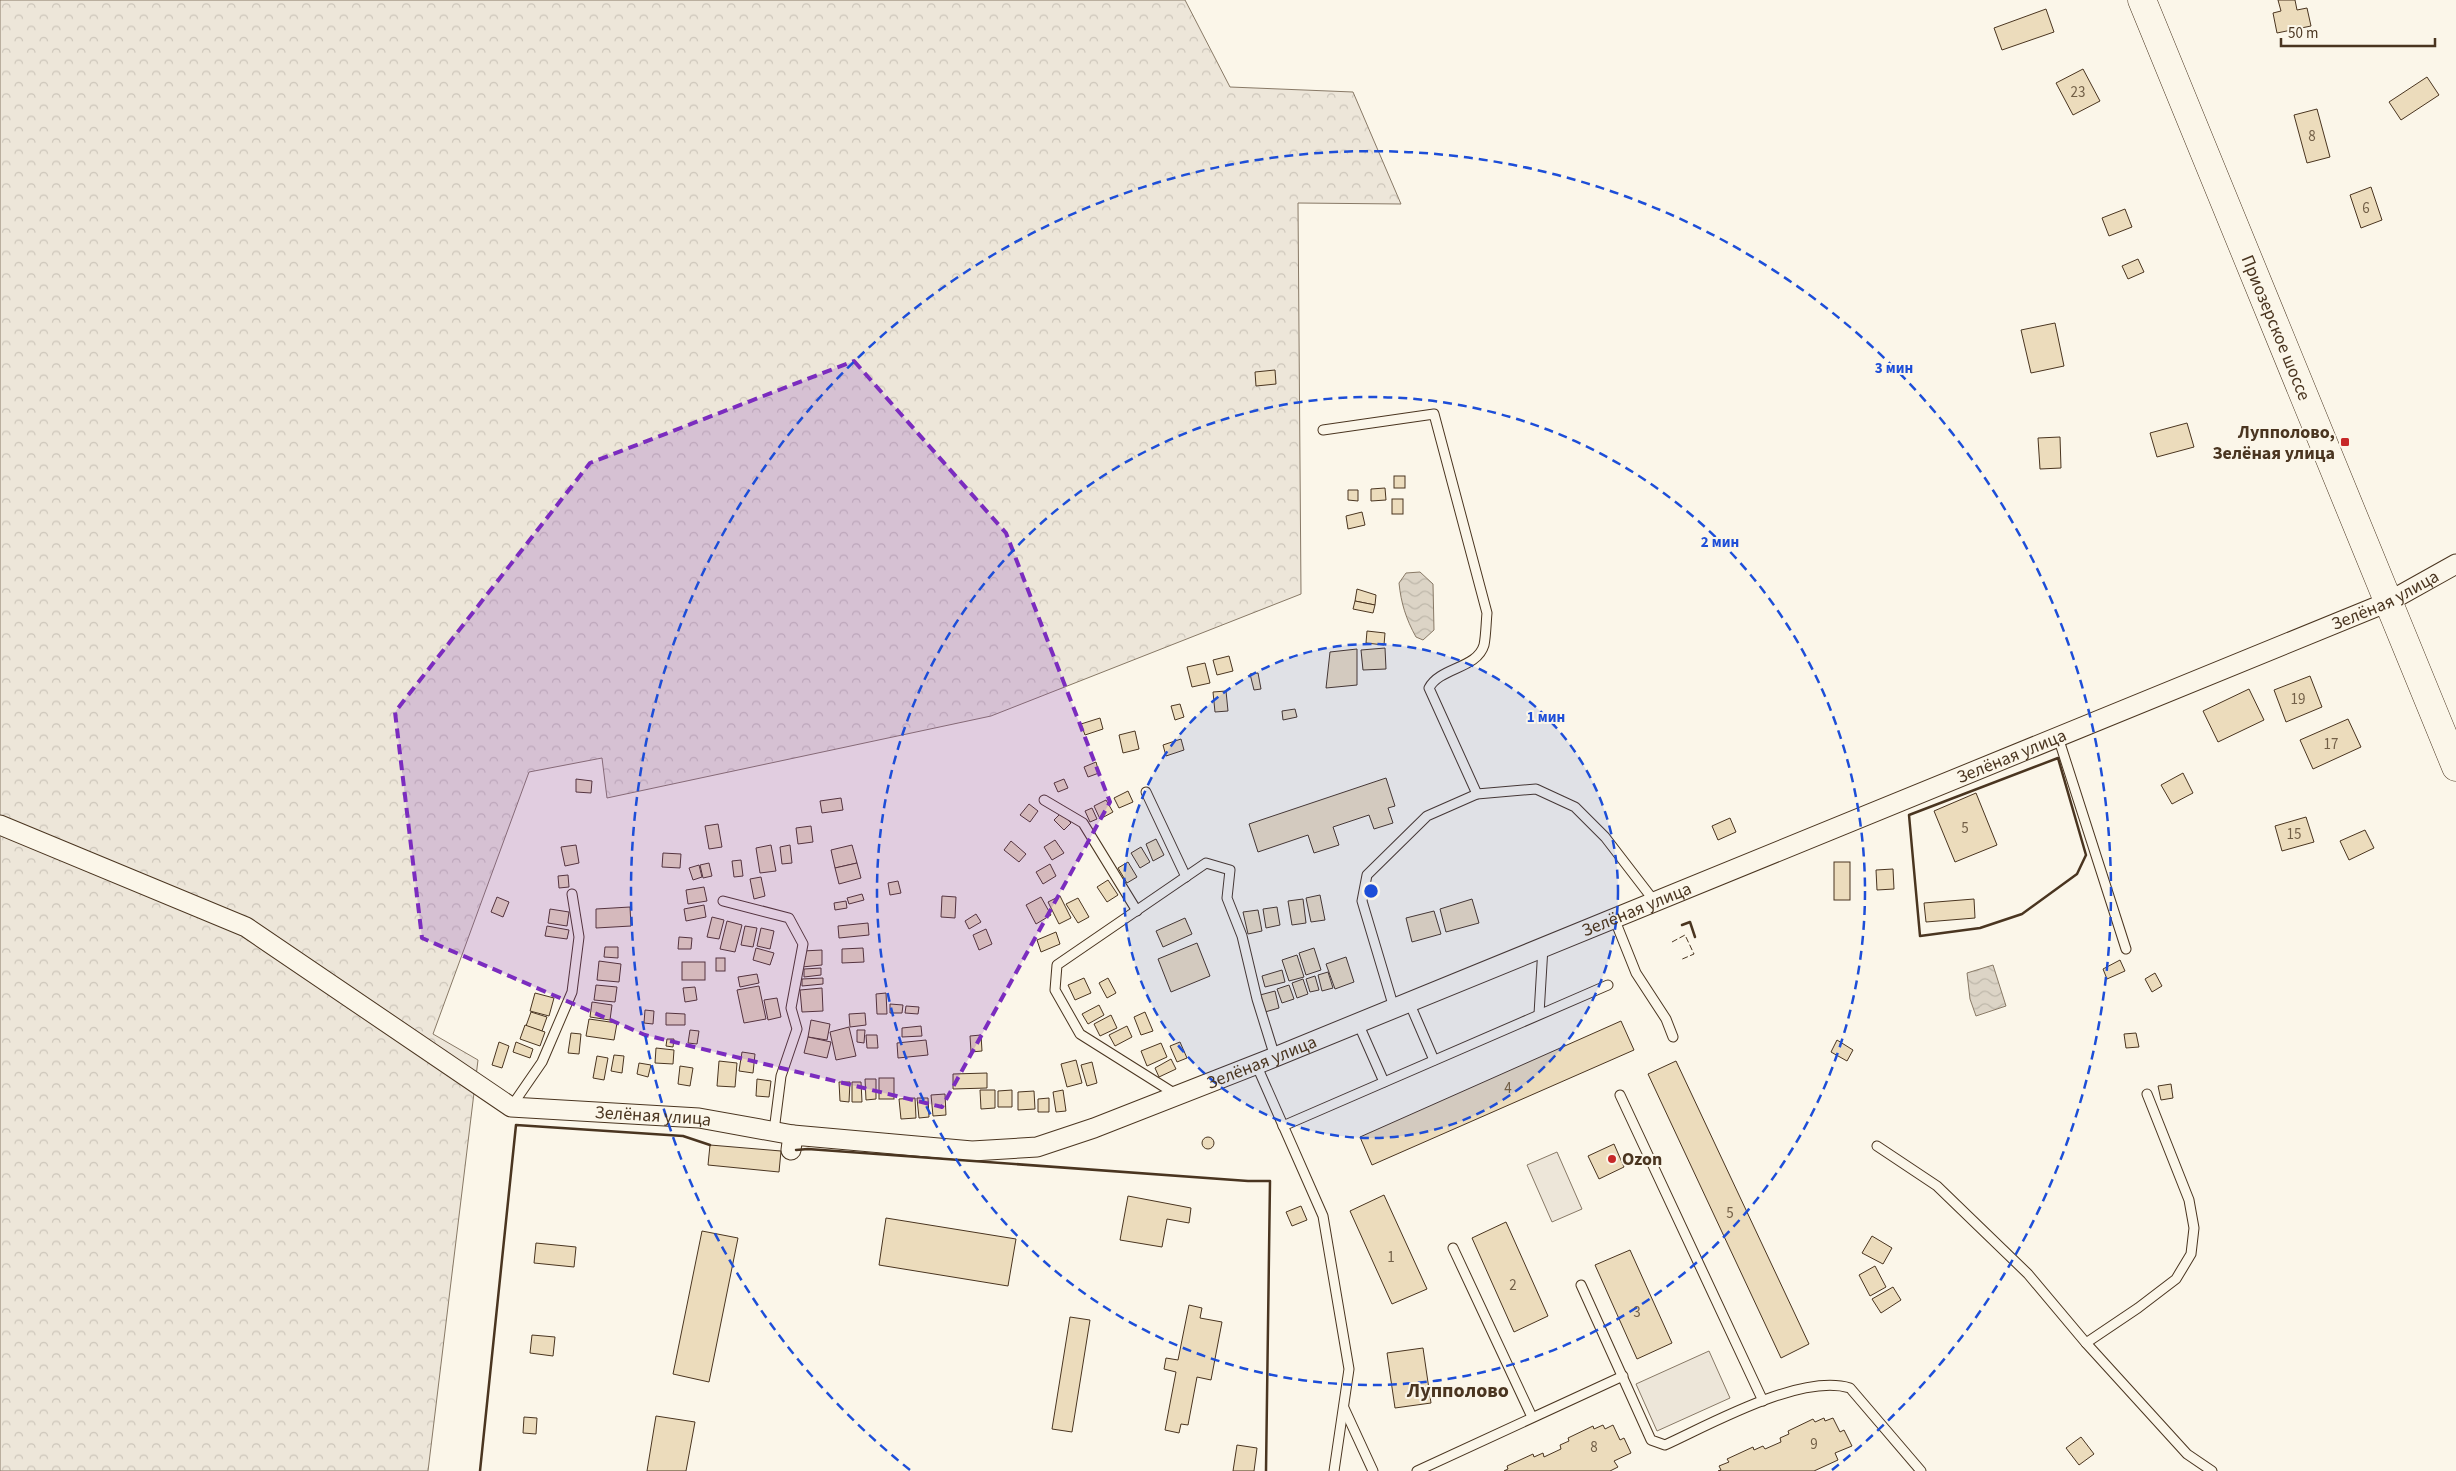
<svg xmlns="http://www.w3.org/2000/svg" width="2456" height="1471" font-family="'Source Sans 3',sans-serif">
<defs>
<pattern id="forest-crowns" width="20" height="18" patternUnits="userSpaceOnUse" patternTransform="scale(1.25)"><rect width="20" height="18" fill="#ede6d9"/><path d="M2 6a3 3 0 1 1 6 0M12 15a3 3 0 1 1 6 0" fill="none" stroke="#cdc6ba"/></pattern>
<pattern id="water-waves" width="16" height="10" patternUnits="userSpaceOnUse" patternTransform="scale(1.25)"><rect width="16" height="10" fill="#dcd4c6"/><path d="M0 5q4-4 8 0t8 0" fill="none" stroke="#beb7aa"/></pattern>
</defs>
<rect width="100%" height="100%" fill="#fbf6e9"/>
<path fill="url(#forest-crowns)" stroke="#887966" d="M0,0H1185L1230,87L1353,92L1401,204L1298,203L1301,594L991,716L607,798L602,758L529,772L433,1034L478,1060L428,1471H0Z"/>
<g fill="#ede6d9" stroke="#887966">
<path d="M1557,1152L1582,1209L1552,1222L1527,1165Z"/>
<path d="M1709,1351L1730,1398L1657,1431L1636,1384Z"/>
</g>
<g fill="url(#water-waves)" stroke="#887966">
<path d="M1420,572L1433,584L1434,630L1423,640L1416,637C1406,619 1401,603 1399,583L1406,573Z"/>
<path d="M1993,965L2006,1006L1976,1016L1970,999L1967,973Z"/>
</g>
<g fill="#ecdcbc" stroke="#4a3520">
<path d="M2278,0H2295L2297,10L2307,8L2311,26L2277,33L2273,13L2281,11Z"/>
<path d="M2046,9L2054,32L2002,50L1994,28Z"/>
<path d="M2083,69L2100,101L2073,115L2056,83Z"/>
<path d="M2427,77L2439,95L2401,120L2389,102Z"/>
<path d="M2317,109L2330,157L2307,163L2294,115Z"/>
<path d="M2371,187L2382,220L2361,228L2350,195Z"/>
<path d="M2125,209L2132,227L2109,236L2102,218Z"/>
<path d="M2138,259L2144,272L2128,279L2122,266Z"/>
<path d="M2055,323L2064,366L2031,373L2021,330Z"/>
<path d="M1275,370L1276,384L1256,386L1255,372Z"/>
<path d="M2187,423L2194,447L2157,457L2150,433Z"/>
<path d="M2060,437L2061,468L2040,469L2038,438Z"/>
<rect x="1394" y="476" width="11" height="12"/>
<path d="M1385,488L1386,500L1371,501V489Z"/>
<path d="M1348,490H1358V501L1348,500Z"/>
<rect x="1392" y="499" width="11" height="15"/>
<path d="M1362,512L1365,525L1348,529L1346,516Z"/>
<path d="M1357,589L1376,595L1375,605L1355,601Z"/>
<path d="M1355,601L1375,605L1373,613L1353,609Z"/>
<path d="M1367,631L1385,633L1384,645L1366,643Z"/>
<path d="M1385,648L1386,669L1363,670L1361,650Z"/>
<path d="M1357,649V685L1326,688L1330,652Z"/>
<path d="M1229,656L1233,671L1217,675L1213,660Z"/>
<path d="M1205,663L1210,683L1192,687L1187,667Z"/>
<path d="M1258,673L1261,689L1254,690L1250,674Z"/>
<path d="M2310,676L2322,707L2286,722L2274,690Z"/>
<path d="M2249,689L2264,720L2218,742L2203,711Z"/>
<path d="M1226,691L1228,711L1215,712L1213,692Z"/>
<path d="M1180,704L1184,717L1175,720L1171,706Z"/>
<path d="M1295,709L1297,717L1283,720L1282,711Z"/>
<path d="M1100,718L1103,729L1085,735L1081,724Z"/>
<path d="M2348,719L2361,747L2313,769L2300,740Z"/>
<path d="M1135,731L1139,749L1123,753L1119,735Z"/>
<path d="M1181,739L1184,750L1166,756L1163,745Z"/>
<path d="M1096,762L1099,773L1088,777L1084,767Z"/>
<path d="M2183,773L2193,793L2172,804L2161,785Z"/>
<path d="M1386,778L1395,806L1388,808L1393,823L1374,829L1369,815L1333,827L1339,845L1314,853L1308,835L1258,852L1249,824Z"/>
<path d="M576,779L592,781L591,793L576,792Z"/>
<path d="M1064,779L1068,788L1058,792L1054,783Z"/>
<path d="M1128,791L1133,802L1119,808L1114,798Z"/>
<path d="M1976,793L1997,845L1955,862L1934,811Z"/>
<path d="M841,798L843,810L822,813L820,801Z"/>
<path d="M1106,800L1113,812L1100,819L1094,806Z"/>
<path d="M1029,804L1038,811L1030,822L1020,815Z"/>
<path d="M1092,808L1097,819L1090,822L1085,811Z"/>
<path d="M1061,813L1071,823L1064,830L1054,820Z"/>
<path d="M2306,817L2314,842L2282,851L2275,826Z"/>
<path d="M1730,818L1736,832L1718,840L1712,826Z"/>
<path d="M718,824L722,847L709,849L705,826Z"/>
<path d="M811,826L813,842L798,844L796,828Z"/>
<path d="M2365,830L2374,848L2349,860L2340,841Z"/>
<path d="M1156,839L1164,855L1153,861L1146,844Z"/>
<path d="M1055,840L1064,853L1052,860L1044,847Z"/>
<path d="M1011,841L1026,854L1019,862L1004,850Z"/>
<path d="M576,845L579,863L565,866L561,847Z"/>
<path d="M771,845L776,871L760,873L756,848Z"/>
<path d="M790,845L792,863L782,864L780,847Z"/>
<path d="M852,845L857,863L835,868L831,850Z"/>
<path d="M1141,847L1150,862L1140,868L1131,853Z"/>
<path d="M663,853L681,854L680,868L662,867Z"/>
<path d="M741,860L743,876L734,877L732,861Z"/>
<path d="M1128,862L1137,877L1127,883L1118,868Z"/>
<rect x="1834" y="862" width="16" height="38"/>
<path d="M709,863L712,876L703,878L700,865Z"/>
<path d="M857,863L861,878L839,884L835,868Z"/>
<path d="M1050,864L1056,876L1043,884L1036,872Z"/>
<path d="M699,865L702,877L693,880L689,868Z"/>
<path d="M1893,869L1894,889L1877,890L1876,870Z"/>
<path d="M568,875L569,887L559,888L558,876Z"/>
<path d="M761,877L765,896L754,899L750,879Z"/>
<path d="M1108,880L1118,895L1107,902L1097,887Z"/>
<path d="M898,881L901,893L890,895L888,883Z"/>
<path d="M704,887L707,901L688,904L686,890Z"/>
<path d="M862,894L864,900L849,904L847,898Z"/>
<path d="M1320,895L1325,920L1311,922L1306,898Z"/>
<path d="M942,896L956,897L955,918L941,917Z"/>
<path d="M1060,896L1071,918L1059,924L1048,902Z"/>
<path d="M497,897L509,902L503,917L491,912Z"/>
<path d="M1041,897L1051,915L1036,924L1026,905Z"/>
<path d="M1078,898L1089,917L1078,923L1066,904Z"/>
<path d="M1303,899L1306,923L1292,925L1288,901Z"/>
<path d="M1472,899L1479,923L1446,932L1440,909Z"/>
<path d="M1974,899L1975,918L1926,922L1924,903Z"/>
<path d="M846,901L847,908L835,910L834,903Z"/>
<path d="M704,905L706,917L686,921L684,909Z"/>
<path d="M630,907L631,926L596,928V909Z"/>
<path d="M1277,907L1280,925L1266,928L1263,909Z"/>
<path d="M550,909L569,912L567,926L548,923Z"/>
<path d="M1258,910L1262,931L1248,934L1243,912Z"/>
<path d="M1434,911L1441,934L1412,942L1406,918Z"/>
<path d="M976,914L981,922L969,929L965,921Z"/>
<path d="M712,917L724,920L719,939L707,937Z"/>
<path d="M1185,918L1192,934L1163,947L1156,931Z"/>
<path d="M727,921L742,925L735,952L720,949Z"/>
<path d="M868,923L869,935L839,938L838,926Z"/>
<path d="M547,926L569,930L567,939L545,936Z"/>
<path d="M745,926L757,928L753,947L741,945Z"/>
<path d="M761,928L774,931L770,949L757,946Z"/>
<path d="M986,929L992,944L979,950L973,935Z"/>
<path d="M1056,932L1060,944L1041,952L1037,940Z"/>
<path d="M679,937L692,938L691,949H678Z"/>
<path d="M1197,943L1210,976L1171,992L1158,959Z"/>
<path d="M605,947H618V958L604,957Z"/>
<path d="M756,948L774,953L770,965L753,960Z"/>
<path d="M863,948L864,962L842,963V949Z"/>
<path d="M1314,948L1321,970L1306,975L1299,953Z"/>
<path d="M822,950V965L802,967L803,951Z"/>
<path d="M1297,955L1304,977L1289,981L1282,960Z"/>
<path d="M1346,957L1354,982L1335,989L1326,964Z"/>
<rect x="716" y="958" width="9" height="13"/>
<path d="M2120,960L2125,971L2107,979L2103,969Z"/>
<path d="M599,961L621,964L619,982L597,980Z"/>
<rect x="682" y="962" width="23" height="18"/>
<path d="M821,968V975L804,977V969Z"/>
<path d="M1282,970L1285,982L1265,987L1262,976Z"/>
<path d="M1328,972L1333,988L1322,991L1318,975Z"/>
<path d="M2155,973L2162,986L2152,992L2145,979Z"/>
<path d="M757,974L759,983L740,987L738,977Z"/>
<path d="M1315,976L1319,990L1310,992L1306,979Z"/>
<path d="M823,978V984L802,986V979Z"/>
<path d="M1084,978L1091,993L1075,1000L1068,985Z"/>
<path d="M1108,978L1116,993L1107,998L1099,983Z"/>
<path d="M1303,979L1308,994L1297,998L1292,983Z"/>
<path d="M596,985L617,987L615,1002L594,1000Z"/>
<path d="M1289,985L1294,999L1282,1003L1277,989Z"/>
<path d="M759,986L766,1019L744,1023L737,990Z"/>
<path d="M695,987L697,1000L685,1002L683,988Z"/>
<path d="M822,988L823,1011L802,1012L800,990Z"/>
<path d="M1275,991L1279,1008L1265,1012L1260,995Z"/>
<path d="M535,993L554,998L549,1016L530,1011Z"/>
<path d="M886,993L887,1014H877L876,994Z"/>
<path d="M777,998L781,1017L768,1020L764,1000Z"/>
<path d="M592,1002L612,1005L610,1020L590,1017Z"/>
<path d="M890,1004L903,1005L902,1013H890Z"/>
<path d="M1099,1005L1104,1015L1088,1024L1082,1014Z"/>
<path d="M906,1006L919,1007L918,1014L905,1013Z"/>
<path d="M645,1010L654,1011L653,1024L644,1023Z"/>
<path d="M531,1012L547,1017L542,1031L526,1026Z"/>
<path d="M1145,1012L1153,1031L1141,1035L1134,1017Z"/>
<path d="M666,1013L685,1014V1025H666Z"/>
<path d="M865,1013L866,1025L850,1027L849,1014Z"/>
<path d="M1111,1015L1117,1028L1100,1036L1094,1024Z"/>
<path d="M589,1019L617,1023L614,1040L586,1036Z"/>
<path d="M811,1020L830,1024L827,1040L808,1037Z"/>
<path d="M1621,1021L1634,1050L1372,1165L1360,1137Z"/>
<path d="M525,1025L545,1032L540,1046L520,1039Z"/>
<path d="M921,1026L922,1036L902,1037V1028Z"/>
<path d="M1127,1026L1132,1037L1115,1046L1109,1035Z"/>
<path d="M849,1027L856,1056L836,1060L830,1032Z"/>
<path d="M690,1030L699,1031L697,1044L688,1043Z"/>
<path d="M857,1030H865L864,1043L857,1042Z"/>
<path d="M571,1033L581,1034L579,1054L568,1053Z"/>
<path d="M2136,1033L2139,1047L2126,1048L2124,1034Z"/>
<path d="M866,1035H877L878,1048H867Z"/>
<path d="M981,1035L982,1051L971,1052L970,1036Z"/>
<path d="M808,1037L831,1042L827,1058L804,1053Z"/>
<path d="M667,1039H674L673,1047L666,1046Z"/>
<path d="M926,1040L928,1055L898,1058L897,1043Z"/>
<path d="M1837,1040L1853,1050L1847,1061L1831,1052Z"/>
<path d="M499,1042L509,1046L502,1068L492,1065Z"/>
<path d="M516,1042L533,1049L530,1058L513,1052Z"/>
<path d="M1180,1042L1187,1058L1177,1062L1170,1046Z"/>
<path d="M1161,1043L1167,1057L1147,1066L1141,1051Z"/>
<path d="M656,1048L674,1050L673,1064L655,1063Z"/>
<path d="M742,1052L755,1054L753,1073L739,1071Z"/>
<path d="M614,1055L624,1056L622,1073L611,1071Z"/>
<path d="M597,1056L608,1058L604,1080L593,1078Z"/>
<path d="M1171,1059L1176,1069L1159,1077L1155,1068Z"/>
<path d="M1076,1060L1082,1083L1067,1087L1061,1064Z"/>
<path d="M719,1061L737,1063L735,1087L717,1086Z"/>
<path d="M1676,1061L1809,1344L1781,1358L1648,1074Z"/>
<path d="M1092,1062L1097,1083L1087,1086L1081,1065Z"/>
<path d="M639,1063L651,1065L648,1077L637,1074Z"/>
<path d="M680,1066L693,1068L690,1086L678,1084Z"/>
<path d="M987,1073V1088L953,1089V1074Z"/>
<rect x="879" y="1078" width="15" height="21"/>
<path d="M757,1079L771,1081L769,1097L756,1096Z"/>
<path d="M865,1079H876V1099L866,1100Z"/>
<path d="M839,1082H850L849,1102L840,1101Z"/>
<path d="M852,1082H861L862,1102H852Z"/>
<path d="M2171,1084L2173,1098L2161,1100L2158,1086Z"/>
<path d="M980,1090H995V1108L981,1109Z"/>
<path d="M1012,1090V1107H998V1091Z"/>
<path d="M1063,1090L1066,1111L1056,1112L1053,1092Z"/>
<path d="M1034,1091L1035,1109L1018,1110V1092Z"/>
<path d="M945,1094L946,1115L933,1116L931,1095Z"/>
<path d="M915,1098L916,1118L901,1119L899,1099Z"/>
<path d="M917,1098H928L929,1117L919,1118Z"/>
<path d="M1049,1098V1112H1038V1099Z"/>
<circle cx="1208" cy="1143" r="6"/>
<path d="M1614,1144L1624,1167L1599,1179L1588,1156Z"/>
<path d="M710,1145L781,1151L779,1172L708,1165Z"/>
<path d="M1384,1195L1427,1289L1392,1304L1350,1211Z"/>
<path d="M1128,1196L1191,1208L1189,1223L1167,1219L1162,1247L1120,1240Z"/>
<path d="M1301,1206L1307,1220L1292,1226L1286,1212Z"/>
<path d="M886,1218L1016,1239L1008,1286L879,1265Z"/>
<path d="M1506,1222L1548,1316L1514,1332L1472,1238Z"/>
<path d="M702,1231L738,1238L709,1382L673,1374Z"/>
<path d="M1872,1236L1892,1248L1883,1264L1862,1253Z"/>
<path d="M536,1243L576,1247L574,1267L534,1263Z"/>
<path d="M1630,1250L1672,1343L1637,1359L1595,1265Z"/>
<path d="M1875,1266L1886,1287L1870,1296L1859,1275Z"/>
<path d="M1893,1287L1901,1300L1881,1313L1872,1299Z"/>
<path d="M1189,1305L1202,1308L1200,1318L1222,1322L1211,1380L1197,1377L1188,1425L1181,1424L1179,1433L1165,1430L1176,1372L1164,1369L1166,1358L1178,1360Z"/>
<path d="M1070,1317L1090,1320L1072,1432L1052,1429Z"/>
<path d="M532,1335L555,1337L553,1356L530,1353Z"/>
<path d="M1423,1348L1431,1403L1395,1408L1387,1353Z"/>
<path d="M656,1416L695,1422L686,1471H647Z"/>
<path d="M524,1417L537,1418L536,1434L523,1433Z"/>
<path d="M1824,1418L1825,1421L1833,1418L1840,1432L1844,1430L1852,1446L1835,1453L1838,1460L1814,1471H1718L1721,1470L1719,1466L1729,1462L1727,1459L1753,1447L1754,1450L1763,1446L1765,1449L1781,1442L1780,1438L1789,1434L1788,1431L1813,1419L1815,1422Z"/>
<path d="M1603,1425L1605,1429L1613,1425L1620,1440L1624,1438L1631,1453L1614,1461L1618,1467L1610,1471H1504L1508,1469L1507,1466L1533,1454L1534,1457L1543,1453L1544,1457L1561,1449L1560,1445L1569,1441L1568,1438L1593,1426L1594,1429Z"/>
<path d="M2081,1437L2094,1454L2079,1465L2066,1448Z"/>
<path d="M1237,1445L1257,1448L1254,1471H1233Z"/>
</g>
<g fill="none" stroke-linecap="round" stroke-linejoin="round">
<defs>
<g id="service">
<path d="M1323,430L1434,414L1487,613C1486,623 1486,635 1484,645C1477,669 1440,667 1429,688L1477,794"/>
<path d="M2058,737L2126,949"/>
<path d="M1146,792L1186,877"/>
<path d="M1044,800L1083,823L1137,911"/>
<path d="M723,901L789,918L803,944L791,1008L797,1029L781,1076L774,1131"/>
<path d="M1614,918L1636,973L1666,1019L1673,1037"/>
<path d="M1409,1002L1434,1060"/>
<path d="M1394,1008L1362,901L1367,875L1427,816L1477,794L1536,789L1575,807L1605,837L1655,902"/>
<path d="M1539,1014L1543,947"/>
<path d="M1358,1023L1384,1082"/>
<path d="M1256,1064L1323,1216L1349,1369L1334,1471"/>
<path d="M1177,1095L1080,1034L1055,990L1057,965L1206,863L1230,870L1227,898L1242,936L1257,999L1275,1057"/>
<path d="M1620,1095L1763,1401"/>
<path d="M511,1107L542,1062L572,992L579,937L572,894"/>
<path d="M1283,1126L1608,985"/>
<path d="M1877,1146L1937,1186L2028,1274L2086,1343L2187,1454L2212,1471"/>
<path d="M1453,1248L1532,1417"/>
<path d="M1581,1285L1651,1440L1665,1445C1711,1424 1801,1373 1850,1388L1921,1471"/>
<path d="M2086,1343L2138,1308L2176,1279L2191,1254L2194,1228L2189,1200L2147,1094"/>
<path d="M1344,1408L1373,1471"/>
<path d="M1417,1471L1623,1376"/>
</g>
<g id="minor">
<path id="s1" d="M0,825L246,927L511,1107L699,1118L793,1135"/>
<path id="s2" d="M791,1150L793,1135L972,1151L1037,1147L1094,1128L1275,1057L2388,602L2456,564"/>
</g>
<g id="primary">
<path id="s3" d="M2142,0L2456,767"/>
</g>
</defs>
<use href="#service" stroke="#4a3520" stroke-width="11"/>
<use href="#minor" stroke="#4a3520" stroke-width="21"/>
<use href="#primary" stroke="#4a3520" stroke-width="29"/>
<use href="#service" stroke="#fbf6e9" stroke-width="9"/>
<use href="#minor" stroke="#fbf6e9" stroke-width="19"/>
<use href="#primary" stroke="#fbf6e9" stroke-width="28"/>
<path stroke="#4a3520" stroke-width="1" stroke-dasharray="6 2.5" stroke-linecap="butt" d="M1672,942L1685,935L1694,954L1680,960"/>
<g stroke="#4a3520" stroke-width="2.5">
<path d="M2058,758L2086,855L2077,874L2022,914L1980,928L1920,936L1909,815Z"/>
<path d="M1682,925L1690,922L1695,937"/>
<path d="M796,1150L808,1149L1248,1181H1270L1266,1471"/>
<path d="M480,1471L516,1125L683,1136L710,1145"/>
</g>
</g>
<path fill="#7b2cbf" fill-opacity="0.2" stroke="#7b2cbf" stroke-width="4" stroke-dasharray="10 6" stroke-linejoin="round" d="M854,361L1006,533L1110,802L942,1107L645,1035L422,938L395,712L590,463Z"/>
<circle cx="1371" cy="891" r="247" fill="#1d4ed8" fill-opacity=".12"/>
<g fill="none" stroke="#1d4ed8" stroke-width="2.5" stroke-dasharray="9 6">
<circle cx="1371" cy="891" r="247"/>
<circle cx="1371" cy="891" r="494"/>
<path d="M910 1470A740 740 0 1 1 1832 1470"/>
</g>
<g fill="#c62828" stroke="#fbf6e9" stroke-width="2">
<rect x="2340" y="437" width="10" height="10" rx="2.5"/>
<circle cx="1612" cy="1159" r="5"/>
</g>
<g text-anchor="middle" stroke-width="4" stroke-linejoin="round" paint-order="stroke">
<g font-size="15" fill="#725f47">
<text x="2078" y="97">23</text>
<text x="2312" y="141">8</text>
<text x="2366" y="213">6</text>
<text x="2298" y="704">19</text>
<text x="2331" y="749">17</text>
<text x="1965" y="833">5</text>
<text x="2294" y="839">15</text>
<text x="1508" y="1093">4</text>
<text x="1730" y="1218">5</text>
<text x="1391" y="1262">1</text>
<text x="1513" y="1290">2</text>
<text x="1637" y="1317">3</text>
<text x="1814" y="1449">9</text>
<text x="1594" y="1452">8</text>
</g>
<g font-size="18" fill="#4a3520" stroke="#fbf6e9">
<text dy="6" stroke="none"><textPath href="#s3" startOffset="354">Приозерское шоссе</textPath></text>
<text dy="6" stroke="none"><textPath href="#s2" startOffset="1715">Зелёная улица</textPath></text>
<text dy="6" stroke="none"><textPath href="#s2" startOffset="1310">Зелёная улица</textPath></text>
<text dy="6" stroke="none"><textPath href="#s2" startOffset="905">Зелёная улица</textPath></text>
<text dy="6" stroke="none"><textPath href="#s2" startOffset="500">Зелёная улица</textPath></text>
<text dy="6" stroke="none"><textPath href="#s1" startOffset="729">Зелёная улица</textPath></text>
</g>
<g font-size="18" font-weight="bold" fill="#4a3520" stroke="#fbf6e9" text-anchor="end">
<text x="2335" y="438">Лупполово,<tspan x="2335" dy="21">Зелёная улица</tspan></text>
<text x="1622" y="1165" text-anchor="start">Ozon</text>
</g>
<g font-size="20" font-weight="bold" fill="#4a3520" stroke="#fbf6e9">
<text x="1458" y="1397">Лупполово</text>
</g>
</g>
<circle cx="1371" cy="891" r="8" fill="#1d4ed8" stroke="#fbf6e9" stroke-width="2.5"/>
<g font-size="15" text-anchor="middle" font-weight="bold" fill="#1d4ed8" stroke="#fbf6e9" stroke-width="4" stroke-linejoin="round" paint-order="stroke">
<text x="1894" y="373">3 мин</text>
<text x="1720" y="547">2 мин</text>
<text x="1546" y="722">1 мин</text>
</g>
<path d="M2281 38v8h154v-8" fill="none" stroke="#4a3520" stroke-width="2.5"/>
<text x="2288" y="38" font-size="15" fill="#4a3520" stroke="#fbf6e9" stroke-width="4" paint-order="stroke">50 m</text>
</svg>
